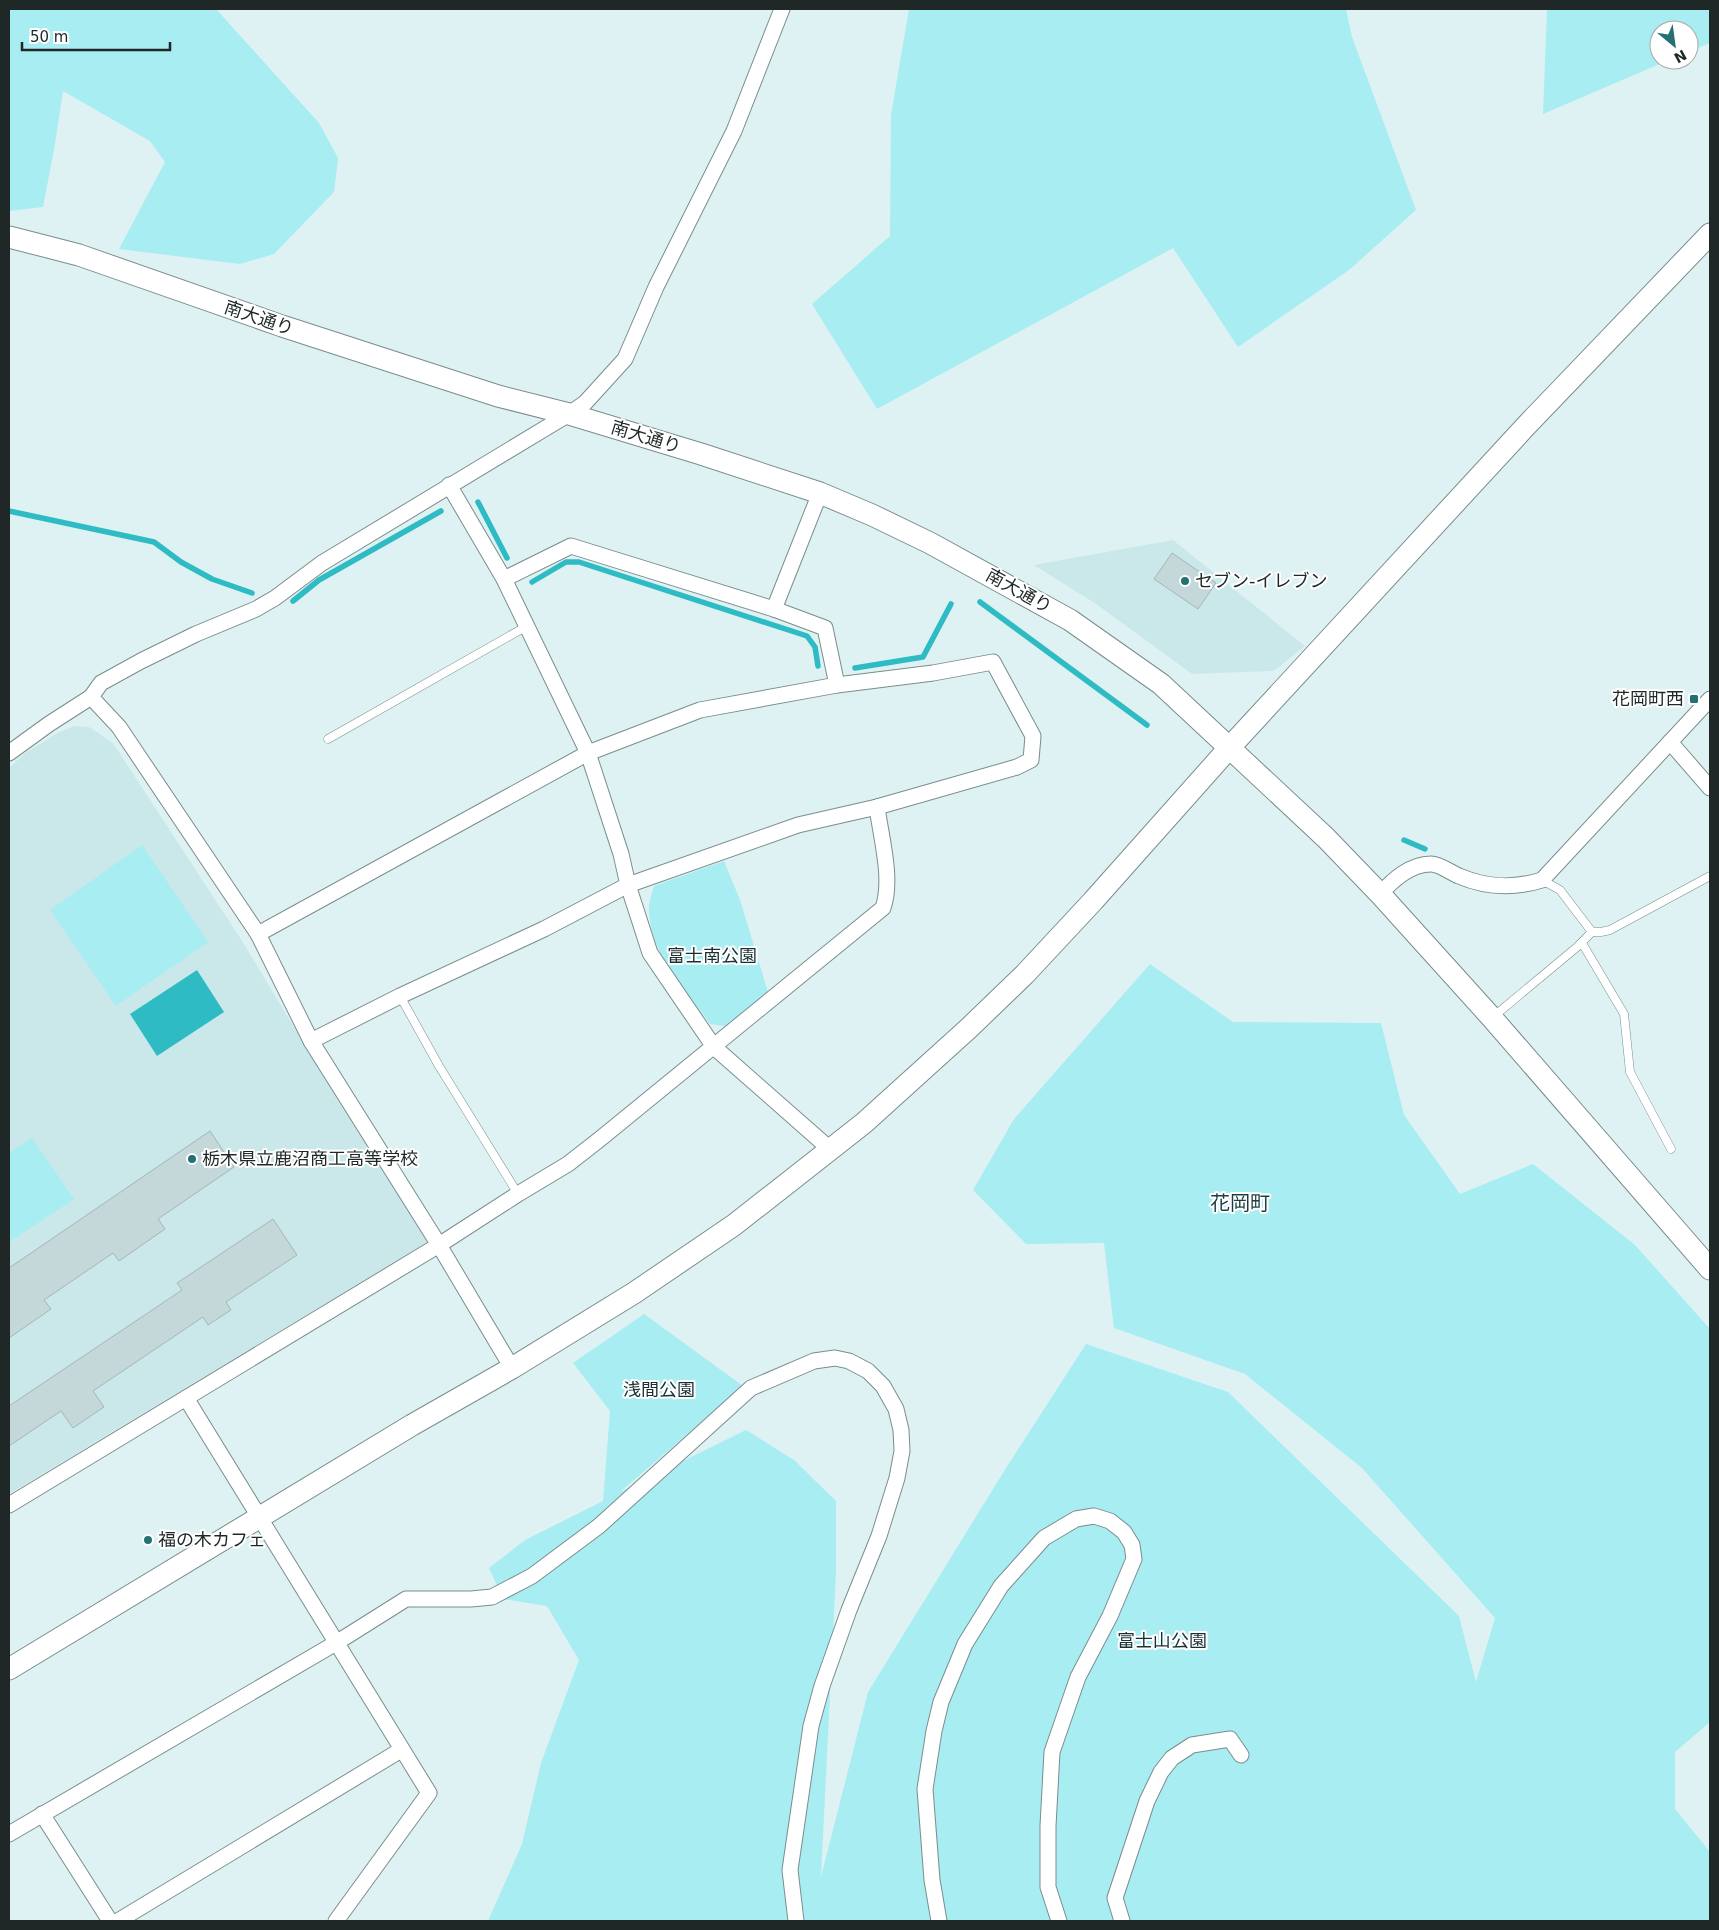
<svg xmlns="http://www.w3.org/2000/svg" width="1719" height="1930" font-family="'DejaVu Sans','Noto Sans JP',sans-serif">
<rect width="100%" height="100%" fill="#def2f3"/>
<g fill="#cae8ea">
<path d="M1173,540L1305,646L1274,671L1192,674L1096,604L1034,565Z"/>
<path d="M74,726L89,727L113,743L244,944L324,1077L429,1241L9,1494V768L24,754L59,732Z"/>
</g>
<g fill="#a8edf2">
<path d="M9,9H216L319,123L338,158L334,192L274,254L240,264L119,249L165,162L150,141L63,91L55,144L43,207L9,211Z"/>
<path d="M909,9H1346L1352,37L1416,210L1349,270L1238,347L1173,248L877,409L812,304L890,236L891,115Z"/>
<path d="M1547,9H1710V43L1689,52V30H1659V60H1669L1543,114Z"/>
<path d="M142,845L208,942L116,1006L50,910Z"/>
<path d="M724,861L740,900L768,992L725,1026L710,1024C685,990 652,957 649,912C648,904 652,894 654,886Z"/>
<path d="M1150,964L1233,1022L1381,1023L1404,1115L1460,1194L1533,1164L1635,1245L1710,1329V1722L1675,1752V1809L1710,1852V1921H488L522,1844L541,1763L579,1660L547,1606L503,1599L489,1568L525,1540L603,1501L610,1411L573,1363L644,1314L743,1386L620,1492L746,1430L794,1460L836,1501V1572L821,1877L868,1692L1006,1468L1086,1344L1228,1392L1459,1616L1476,1682L1495,1618L1362,1468L1245,1374L1114,1328L1104,1243L1026,1244L973,1190L1014,1119Z"/>
<path d="M32,1138L74,1199L9,1242V1153Z"/>
</g>
<path fill="#2fbbc3" d="M197,970L224,1012L157,1056L130,1014Z"/>
<g fill="none" stroke-linecap="round" stroke-linejoin="round">
<g stroke="#2fbbc3" stroke-width="5.5">
<path d="M478,502L507,558"/>
<path d="M9,511L154,542L181,562L212,579L252,593"/>
<path d="M532,582L566,562H579L807,636L815,647L818,666"/>
<path d="M293,601L319,580L441,511"/>
<path d="M980,602L1147,725"/>
<path d="M855,668L923,657L951,604"/>
<path d="M1404,840L1425,849"/>
</g>
</g>
<g fill="#c4d8d9" stroke="#a3b6b7">
<path d="M1172,553L1216,583L1198,609L1154,579Z"/>
<path d="M210,1131L234,1167L158,1219L165,1229L119,1261L113,1253L44,1300L51,1309L9,1338V1268Z"/>
<path d="M273,1219L297,1255L226,1302L231,1310L208,1325L203,1317L93,1391L104,1407L73,1428L61,1411L9,1446V1406L182,1290L177,1283Z"/>
</g>
<g fill="none" stroke-linecap="round" stroke-linejoin="round">
<defs>
<g id="lane">
<path d="M328,739L527,626"/>
<path d="M1542,880L1560,890L1592,932H1601L1610,930L1710,876"/>
<path d="M1582,943L1624,1014L1630,1072L1671,1149"/>
<path d="M400,996L439,1066L518,1194"/>
<path d="M1493,1017L1577,947L1592,932"/>
</g>
<g id="street">
<path d="M449,485L504,579L588,753L621,854L628,885L650,953L714,1047L831,1150"/>
<path d="M504,579L571,546L774,609L825,628L837,685"/>
<path d="M774,609L820,493"/>
<path d="M91,697L101,683L141,661L196,634L256,609L275,598L322,563L569,414L585,403L625,359L656,287L734,131L782,9"/>
<path d="M1670,742L1710,788"/>
<path d="M9,753L49,724L91,697L119,727L258,934L311,1041L439,1245L512,1368"/>
<path d="M1380,894C1393,880 1410,864 1431,864C1440,864 1451,873 1459,876C1487,888 1513,889 1542,880L1710,699"/>
<path d="M258,934L588,753L700,710L837,685L933,673L993,662L1033,736L1031,760L1017,767L877,807L798,825L628,885L544,929L400,996L311,1041"/>
<path d="M186,1398L429,1793L336,1921"/>
<path d="M9,1505L439,1245L518,1194L568,1164L600,1139L883,908C893,879 881,838 877,807"/>
<path d="M42,1814L110,1921"/>
<path d="M9,1834L336,1643L406,1599H471L492,1597L532,1576L599,1526L751,1388L814,1361L835,1358L849,1361L868,1371L883,1386L896,1409L901,1430L902,1451L897,1478L879,1536L849,1610L822,1686L811,1726L790,1870L796,1921"/>
<path d="M118,1921L401,1750"/>
<path d="M939,1921L932,1880L925,1789L934,1731L941,1702L965,1644L1001,1586L1044,1538L1076,1519L1094,1516L1110,1521L1124,1532L1132,1545L1134,1559L1110,1616L1078,1677L1052,1752L1048,1826V1887L1059,1921"/>
<path d="M1122,1921L1115,1898L1147,1801L1161,1772L1172,1758L1192,1745L1230,1739L1241,1755"/>
</g>
<g id="secondary">
<path d="M9,237L79,255L282,326L498,396L569,414L701,454L820,493L872,515L930,543L1070,620L1161,684L1326,838L1380,894L1492,1018L1710,1269"/>
<path d="M9,1669L412,1425L512,1368L634,1293L734,1225L864,1123L969,1028L1025,974L1093,901L1230,747L1525,427L1710,234"/>
</g>
</defs>
<use href="#lane" stroke="#7a8d8e" stroke-width="9"/>
<use href="#street" stroke="#7a8d8e" stroke-width="17"/>
<use href="#secondary" stroke="#7a8d8e" stroke-width="23"/>
<use href="#lane" stroke="#fff" stroke-width="8"/>
<use href="#street" stroke="#fff" stroke-width="15"/>
<use href="#secondary" stroke="#fff" stroke-width="21"/>
</g>
<g fill="#257075" stroke="#fff" stroke-width="2">
<circle cx="1185" cy="581" r="5"/>
<rect x="1689" y="694" width="10" height="10" rx="2.5"/>
<circle cx="192" cy="1159" r="5"/>
<circle cx="148" cy="1540" r="5"/>
</g>
<g text-anchor="middle" stroke-width="4" stroke-linejoin="round" paint-order="stroke">
<g font-size="18" fill="#1f2727" stroke="#fff">
<text transform="translate(259 318) rotate(19)" y="6">南大通り</text>
<text transform="translate(646 437) rotate(17)" y="6">南大通り</text>
<text transform="translate(1019 591) rotate(29)" y="6">南大通り</text>
</g>
<g font-size="18" fill="#1f2727" stroke="#fff" text-anchor="start">
<text x="1195" y="587">セブン-イレブン</text>
<text x="1684" y="705" text-anchor="end">花岡町西</text>
<text x="202" y="1165">栃木県立鹿沼商工高等学校</text>
<text x="158" y="1546">福の木カフェ</text>
</g>
<g font-size="18" fill="#1a3032" stroke="#fff">
<text x="712" y="962">富士南公園</text>
<text x="659" y="1396">浅間公園</text>
<text x="1162" y="1647">富士山公園</text>
</g>
<g font-size="20" fill="#1c3e41" stroke="#fff">
<text x="1240" y="1210">花岡町</text>
</g>
</g>
<rect width="1719" height="1930" fill="none" stroke="#1f2727" stroke-width="20"/>
<g transform="translate(1674 45) rotate(151)"><circle r="24" fill="#ffffff" stroke="#a5a9a9"/>
<path d="M0-4L9 19L0 12L-9 19Z" fill="#257075"/>
<text y="-8" font-size="14" font-weight="bold" text-anchor="middle" fill="#1f2727">N</text>
</g>
<path d="M22 42v8h148v-8" fill="none" stroke="#1f2727" stroke-width="2.5"/>
<text x="30" y="42" font-size="15" fill="#1f2727" stroke="#ffffff" stroke-width="4" paint-order="stroke">50 m</text>
</svg>
